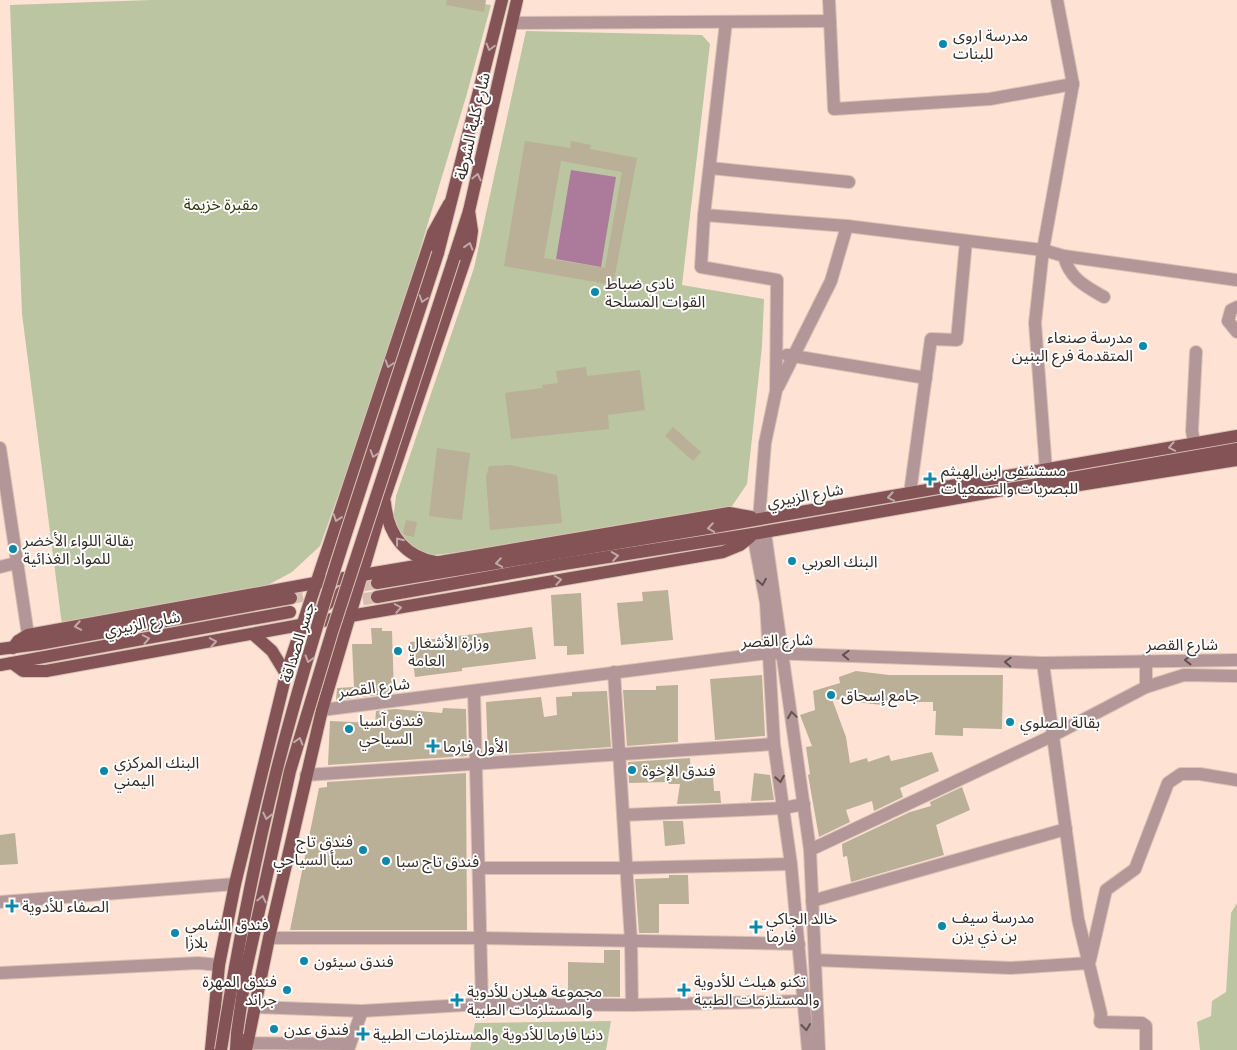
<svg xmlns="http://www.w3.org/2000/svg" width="1237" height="1050" font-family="Cabin,'Noto Sans Arabic',sans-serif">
<rect width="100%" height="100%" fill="#fee3d4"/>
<g fill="#bbc5a1">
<path d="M151,0H457L491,5L466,97L387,359L320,546L292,572L257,591L62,625L22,314L10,5Z"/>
<path d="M526,31L702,35L710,44L682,285L764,299L762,346L747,484L732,506L468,551L426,556L409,548L393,520L396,496L474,268Z"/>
<path d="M1237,903V1050H1200L1197,1022L1211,1016L1212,1001L1226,992L1231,913Z"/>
<path d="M611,1021L606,1050H470L475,1023Z"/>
</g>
<path fill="#ac7a9a" d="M571,170L616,177L601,267L556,259Z"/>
<g fill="#baaf97" fill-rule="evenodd">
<path d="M447,0H486L484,12L446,5Z"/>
<path d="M525,141L570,148L571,141L591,145L590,149L637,158L613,285L504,266ZM561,161L622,172L605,268L544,258Z"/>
<path d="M586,367L587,376L640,370L645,410L608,415L609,429L511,439L505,393L543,388L542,385L558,383L556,371Z"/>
<path d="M673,427L701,452L693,461L665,436Z"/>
<path d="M437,448L470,453L462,520L429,516Z"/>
<path d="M510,465L557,475L562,523L490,530L486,477L489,466Z"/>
<path d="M406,520L417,522L414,537L405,535L403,532Z"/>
<path d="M668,590L673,640L621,645L617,603L643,601L642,592Z"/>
<path d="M581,593L584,654L567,655V646H554L551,595Z"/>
<path d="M532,627L536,659L462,668V671L415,677L410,642Z"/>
<path d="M371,628H382V631H392L394,693L336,700L337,688L354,687L352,644H372Z"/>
<path d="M856,671L889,675H1003L1002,729L963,728V736L935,735L936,711H933V702H882V705L856,702L857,696L844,700L832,699L846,737L850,763L867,758L868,762L889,755L891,761L932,752L939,771L900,788L903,797L874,811L872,801L846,810L850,822L819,837L808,775L810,774L806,747L812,746L800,715L815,710L813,691L840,683L839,677Z"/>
<path d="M762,675L765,736L715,740L710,679Z"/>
<path d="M678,685V742L627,746L623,690H656V686Z"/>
<path d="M607,691L611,747L488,755L486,702L541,697L544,717L557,715L556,697L572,696V692Z"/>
<path d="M443,708L466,709L467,756L328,765L330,721L375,723L376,711L395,709L442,713Z"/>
<path d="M690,758L691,779L713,777L714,791H720L721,803L677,804L680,784H669L668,782L629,783L628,762Z"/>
<path d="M466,773L467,930H290L319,788L327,787V782Z"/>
<path d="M754,773L770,775L774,800L751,801Z"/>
<path d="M962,787L970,810L936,825L944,855L851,882L847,856L843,857L842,844L910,812L931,806L930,802Z"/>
<path d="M663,821H683L685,844L665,846Z"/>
<path d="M15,833L18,864L0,865V835Z"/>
<path d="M669,875H688L689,904H659V933H639L635,879L669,878Z"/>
<path d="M604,950H620V997L568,996V962L604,963Z"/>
</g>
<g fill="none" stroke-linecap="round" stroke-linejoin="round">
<g stroke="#d6beb1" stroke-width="12" stroke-dasharray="12 6" stroke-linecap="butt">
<path d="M291,598L377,583"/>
<path d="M345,602L377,597"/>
</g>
<defs>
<g id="minor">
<path d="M829,0L834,109L990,99L1073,84"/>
<path d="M726,22L704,215L701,267L777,280L776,391L765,443L759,519"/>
<path d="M512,23L830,21"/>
<path d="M710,168L849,182"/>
<path d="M704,215L847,226L1043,250L1064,256L1237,280"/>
<path d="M1064,256C1069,278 1085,286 1104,297"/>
<path d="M1237,307L1231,310L1228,321L1237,332"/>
<path d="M787,355L926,378"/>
<path d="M778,387L831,281L847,226"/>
<path d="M1194,442L1192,431L1196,352"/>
<path d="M0,448L28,635"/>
<path d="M1046,470L1035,323L1043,250L1073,84L1057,0"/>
<path d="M910,493L931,339L957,340L966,241"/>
<path d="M765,532L810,850L819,1050"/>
<path d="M753,534L766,603L774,744L791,864L808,1050"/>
<path d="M0,567L16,563"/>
<path d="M1043,663L1078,919L1101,1014L1100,1022L1142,1023L1146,1026V1050"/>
<path d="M614,672L631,941L632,1005"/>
<path d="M1146,687V660"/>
<path d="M474,691L482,1004"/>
<path d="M322,710L768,653L1043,663L1237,660"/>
<path d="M306,775L774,744"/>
<path d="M623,815L784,808L804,804"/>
<path d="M810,850L1054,735L1146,687L1184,675L1237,676"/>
<path d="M479,868H626L791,864"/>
<path d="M812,901L1066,829"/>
<path d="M0,902L235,884"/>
<path d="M269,938H480L799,944"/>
<path d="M815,960L1011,968L1089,963"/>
<path d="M1090,960L1106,890L1135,869L1168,783L1181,774H1200L1237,780"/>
<path d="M0,973L198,963L219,965"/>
<path d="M255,1007L362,1011L482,1004L632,1005L803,1001"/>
<path d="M237,1043L350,1044"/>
<path d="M348,1050L362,1011"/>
</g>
<g id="major">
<path d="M438,253L502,0"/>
<path d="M454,258L469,211L517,0"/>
<path d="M1060,488L1237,460"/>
<path d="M385,503C388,534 404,556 435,562"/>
<path d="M377,583L720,526L1237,436"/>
<path d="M377,597L557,565L753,534L1237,449"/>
<path d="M319,611L350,585"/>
<path d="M254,635L272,651L286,674"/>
<path d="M13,648L18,641L28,635L315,583L729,513L751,517"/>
<path d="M0,649L39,644L291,598"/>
<path d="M12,663L23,671H46L350,616L723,552L740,545L750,537"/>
<path d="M0,665L290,612"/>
<path d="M211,1050L219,965L235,884L286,674L433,233L449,204"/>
<path d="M236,1050L237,1033"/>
<path d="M246,1050L269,938L322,710L385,496L470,245L472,231L469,211"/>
</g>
</defs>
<use href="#minor" stroke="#dac2b5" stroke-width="14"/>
<use href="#major" stroke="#dac2b5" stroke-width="14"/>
<use href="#minor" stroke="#b39798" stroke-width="12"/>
<use href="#major" stroke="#835356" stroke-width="12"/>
<defs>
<g id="major-bridge">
<path d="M237,1033L246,970L290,771L332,632L454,258"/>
<path d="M221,1050C236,956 254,861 277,769C322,594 383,424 438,253"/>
</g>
</defs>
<use href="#major-bridge" stroke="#dac2b5" stroke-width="14" stroke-linecap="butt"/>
<use href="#major-bridge" stroke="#835356" stroke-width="12"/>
</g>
<defs><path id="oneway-chevron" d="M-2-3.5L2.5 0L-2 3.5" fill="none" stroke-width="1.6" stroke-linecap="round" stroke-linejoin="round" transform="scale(1.25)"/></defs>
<g stroke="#c1a9aa">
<use href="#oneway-chevron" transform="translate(490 47) rotate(105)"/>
<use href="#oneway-chevron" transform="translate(477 177) rotate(-77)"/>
<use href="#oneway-chevron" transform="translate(469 246) rotate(-73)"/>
<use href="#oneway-chevron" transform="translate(423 299) rotate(108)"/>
<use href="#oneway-chevron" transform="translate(389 364) rotate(108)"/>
<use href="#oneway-chevron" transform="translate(1172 447) rotate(169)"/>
<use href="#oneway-chevron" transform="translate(374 454) rotate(108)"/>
<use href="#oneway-chevron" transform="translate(891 497) rotate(170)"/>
<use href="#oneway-chevron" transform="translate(337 518) rotate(109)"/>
<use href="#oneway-chevron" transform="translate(711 528) rotate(171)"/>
<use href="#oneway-chevron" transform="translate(399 541) rotate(-129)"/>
<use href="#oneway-chevron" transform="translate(615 556) rotate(-9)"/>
<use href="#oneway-chevron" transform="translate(499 563) rotate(171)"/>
<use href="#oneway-chevron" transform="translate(558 580) rotate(-10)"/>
<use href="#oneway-chevron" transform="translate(398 608) rotate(-10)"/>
<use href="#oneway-chevron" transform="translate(78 626) rotate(170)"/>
<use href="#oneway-chevron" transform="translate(146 639) rotate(-11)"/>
<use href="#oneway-chevron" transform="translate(213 642) rotate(-10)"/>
<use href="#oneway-chevron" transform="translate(309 659) rotate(106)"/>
<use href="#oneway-chevron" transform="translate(299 741) rotate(-73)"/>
<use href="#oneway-chevron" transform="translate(267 816) rotate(102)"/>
<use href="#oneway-chevron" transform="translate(262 899) rotate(-77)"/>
</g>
<g stroke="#62514f">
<use href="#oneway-chevron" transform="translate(762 582) rotate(80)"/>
<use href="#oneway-chevron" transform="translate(846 655) rotate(-178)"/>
<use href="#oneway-chevron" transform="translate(1188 660) rotate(180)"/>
<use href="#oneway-chevron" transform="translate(1008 662) rotate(-178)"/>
<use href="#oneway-chevron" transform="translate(792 715) rotate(-98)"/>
<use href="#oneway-chevron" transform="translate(780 779) rotate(81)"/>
<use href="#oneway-chevron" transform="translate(806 1027) rotate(84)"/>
</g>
<g fill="#0c88ab" stroke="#fff" stroke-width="2">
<circle cx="943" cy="44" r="5"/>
<circle cx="595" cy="292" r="5"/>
<circle cx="1143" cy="346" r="5"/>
<path d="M927.5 471.5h5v5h5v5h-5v5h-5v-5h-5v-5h5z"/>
<circle cx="13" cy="549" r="5"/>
<circle cx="792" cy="561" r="5"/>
<circle cx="398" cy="651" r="5"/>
<circle cx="831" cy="695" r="5"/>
<circle cx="1010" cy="722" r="5"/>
<circle cx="349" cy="729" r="5"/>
<path d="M430.5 738.5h5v5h5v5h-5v5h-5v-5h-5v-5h5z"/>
<circle cx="632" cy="770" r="5"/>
<circle cx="104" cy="771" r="5"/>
<circle cx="363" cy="850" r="5"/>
<circle cx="386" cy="861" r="5"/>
<path d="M9.5 898.5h5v5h5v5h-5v5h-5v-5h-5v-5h5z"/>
<circle cx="942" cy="926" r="5"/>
<path d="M753.5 919.5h5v5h5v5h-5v5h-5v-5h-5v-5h5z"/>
<circle cx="175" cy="933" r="5"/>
<circle cx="304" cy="961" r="5"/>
<circle cx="287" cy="990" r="5"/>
<path d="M681.5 982.5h5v5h5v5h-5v5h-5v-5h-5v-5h5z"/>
<path d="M454.5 992.5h5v5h5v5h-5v5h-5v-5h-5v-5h5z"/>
<circle cx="274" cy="1029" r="5"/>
<path d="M360.5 1026.5h5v5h5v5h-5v5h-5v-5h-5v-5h5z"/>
</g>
<g text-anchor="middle" stroke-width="4" stroke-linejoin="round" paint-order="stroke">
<g font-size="16" fill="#362c27" stroke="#fff" text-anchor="start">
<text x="953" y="41">مدرسة اروى<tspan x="953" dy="18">للبنات</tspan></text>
<text x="605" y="289">نادي ضباط<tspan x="605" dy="18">القوات المسلحة</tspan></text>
<text x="1133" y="343" text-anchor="end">مدرسة صنعاء<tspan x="1133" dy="18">المتقدمة فرع البنين</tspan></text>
<text x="941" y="476">مستشفى ابن الهيثم<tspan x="941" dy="18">للبصريات والسمعيات</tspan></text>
<text x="23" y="546">بقالة اللواء الأخضر<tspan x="23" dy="18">للمواد الغذائية</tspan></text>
<text x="802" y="567">البنك العربي</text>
<text x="408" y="648">وزارة الأشغال<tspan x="408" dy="18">العامة</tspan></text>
<text x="841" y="701">جامع إسحاق</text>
<text x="359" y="726">فندق آسيا<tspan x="359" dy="18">السياحي</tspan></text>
<text x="1020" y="728">بقالة الصلوي</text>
<text x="443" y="752">الأول فارما</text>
<text x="114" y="768">البنك المركزي<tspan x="114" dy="18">اليمني</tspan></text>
<text x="642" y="776">فندق الإخوة</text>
<text x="353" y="847" text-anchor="end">فندق تاج<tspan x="353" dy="18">سبأ السياحي</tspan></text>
<text x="396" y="867">فندق تاج سبا</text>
<text x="22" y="912">الصفاء للأدوية</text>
<text x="952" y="923">مدرسة سيف<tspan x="952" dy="18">بن ذي يزن</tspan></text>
<text x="766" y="924">خالد الجاكي<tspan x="766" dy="18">فارما</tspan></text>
<text x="185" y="930">فندق الشامي<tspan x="185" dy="18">بلازا</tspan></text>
<text x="314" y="967">فندق سيئون</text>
<text x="277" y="987" text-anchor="end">فندق المهرة<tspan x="277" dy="18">جراند</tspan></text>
<text x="694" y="987">تكنو هيلث للأدوية<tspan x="694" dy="18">والمستلزمات الطبية</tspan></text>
<text x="467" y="997">مجموعة هيلان للأدوية<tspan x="467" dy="18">والمستلزمات الطبية</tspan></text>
<text x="284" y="1035">فندق عدن</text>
<text x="373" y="1040">دنيا فارما للأدوية والمستلزمات الطبية</text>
</g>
<g font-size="16" fill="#362c27" stroke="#fff">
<text transform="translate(472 126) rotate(-77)" y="6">شارع كلية الشرطة</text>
<text transform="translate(805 495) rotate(-10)" y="6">شارع الزبيري</text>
<text transform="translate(142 623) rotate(-11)" y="6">شارع الزبيري</text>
<text transform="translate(777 640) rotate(-2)" y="6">شارع القصر</text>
<text transform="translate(297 642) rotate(-73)" y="6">جسر الصداقة</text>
<text x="1182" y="650">شارع القصر</text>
<text transform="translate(374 687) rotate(-7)" y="6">شارع القصر</text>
</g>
<g font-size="16" fill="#30380e" stroke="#fff">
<text x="221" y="210">مقبرة خزيمة</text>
</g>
</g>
</svg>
